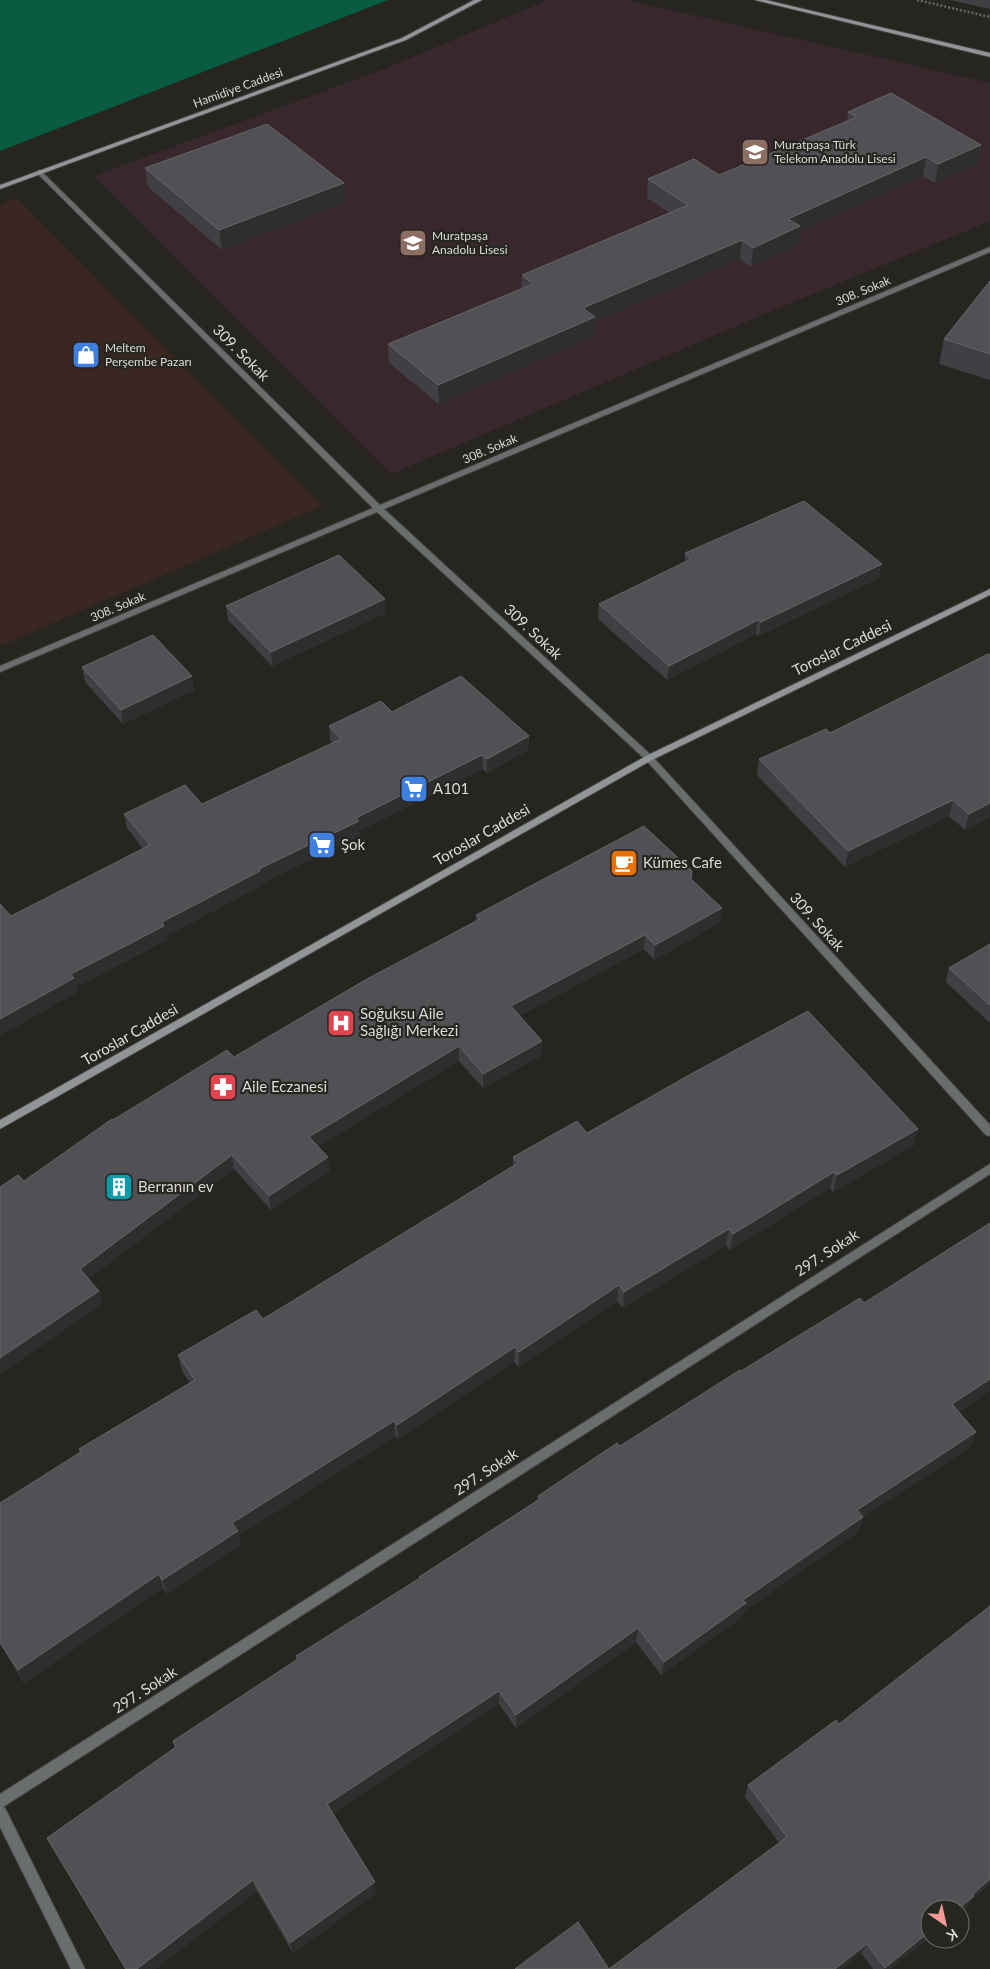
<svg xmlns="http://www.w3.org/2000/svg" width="990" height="1969" font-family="Lato,sans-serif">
<rect width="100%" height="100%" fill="#272520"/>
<path fill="#3a2722" d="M16,198L322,506L0,646V205Z"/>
<path fill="#39272e" d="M548,0H626L990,83V221L774,310L391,474L94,176L384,69Z"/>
<path fill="#095c41" d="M0,0H388L0,151Z"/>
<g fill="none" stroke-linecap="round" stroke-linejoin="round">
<defs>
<g id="street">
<path d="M39,170L41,171L380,505L990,247V252L384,509L652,756L990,1125V1136L986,1135L646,760L377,512L0,672V666L373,508L37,173L36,172Z"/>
<path d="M990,1164V1174L3,1807L5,1808L85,1969H71L0,1827V1794Z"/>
</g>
<g id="secondary">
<path d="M474,0H482L406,40L0,189V185L402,38Z"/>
<path d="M755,0H766L990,53V57Z"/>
<path d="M990,589V595L652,760L0,1129V1120L646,756Z"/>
</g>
</defs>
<use href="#street" stroke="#44423d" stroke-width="2"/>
<use href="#secondary" stroke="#44423d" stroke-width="2"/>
<path stroke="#696762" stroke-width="2.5" stroke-dasharray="2 2" stroke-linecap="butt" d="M917,0L990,17"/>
<use href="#street" fill="#6a6d6e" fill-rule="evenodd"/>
<use href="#secondary" fill="#919598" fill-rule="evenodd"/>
</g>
<g fill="#404044">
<path d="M950,0H990V9Z"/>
<path d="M848,112L981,145L978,164L935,183L923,176L800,231L798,245L751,267L740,259L595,322V336L439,404L389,363L388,344L521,289L522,275L670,213L647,198L648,179L719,175L847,121Z"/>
<path d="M145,168L345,203L222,250L148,187Z"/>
<path d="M990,281V380L939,364L944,339Z"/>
<path d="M685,553L879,578L759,636L756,634L667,680L598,619L599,604L685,562Z"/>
<path d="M226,606L386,613L272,666L228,620Z"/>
<path d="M989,655L990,817L965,830L949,816L845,867L757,775L759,759L830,733Z"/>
<path d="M82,667L192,676L194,690L123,724L85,682Z"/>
<path d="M392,712L529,736L528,750L487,773L483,769L359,831L360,835L262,883V885L166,936L167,940L76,987L78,992L11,916L143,849L127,828L124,814L202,804L333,743L330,740L329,726Z"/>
<path d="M691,879L721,922L654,960L644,949L519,1016L542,1055L483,1088L459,1061L318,1146L330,1171L271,1210L234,1169L88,1279L99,1291L103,1304L24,1181L113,1120L234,1057L476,921V915Z"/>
<path d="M990,944V1023L946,982L949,968Z"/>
<path d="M918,1129L913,1146L833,1192L830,1188L730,1250L726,1245L623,1308L617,1301L519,1367L514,1362L398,1439L395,1436L239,1535L241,1545L167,1594L163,1588L24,1683L0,1644V1503L80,1452L79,1449L190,1383L182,1371L178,1355L263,1319L513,1166V1157L587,1133Z"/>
<path d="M990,1223V1390L959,1412L976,1432L970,1447L863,1517L858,1532L744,1611L742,1617L661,1675L636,1642L516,1728L499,1704L332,1814L376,1893L293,1953L257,1891L155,1969H125L47,1838L175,1748L173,1741L297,1660L296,1656L419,1579V1577L537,1500L538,1496L741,1371L864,1303Z"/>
<path d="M748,1785L972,1899L967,1907L930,1909V1937L890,1969H873L745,1797Z"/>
</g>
<g fill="#2f2e2f">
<path d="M981,145L978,164L935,183L938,164Z"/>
<path d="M926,157L923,176L800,231L798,245L751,267L753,248L788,219Z"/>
<path d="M344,183L345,203L222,250L219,230Z"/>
<path d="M742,240L740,259L595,322V336L439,404L438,385L583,308Z"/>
<path d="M882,564L879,578L759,636L761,622Z"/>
<path d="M385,599L386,613L272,666L271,652Z"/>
<path d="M758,620L756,634L667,680L669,666Z"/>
<path d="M192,676L194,690L123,724L121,710Z"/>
<path d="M529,736L528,750L487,773V759Z"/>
<path d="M482,755L483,769L359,831L360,835L262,883V885L166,936L167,940L76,987L78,992L0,1036V1019L71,974L162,922L259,869L356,818Z"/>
<path d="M953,800L949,816L845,867L848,851Z"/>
<path d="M990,803V817L965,830L969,814Z"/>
<path d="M722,908L721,922L654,960L655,945Z"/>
<path d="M645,935L644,949L510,1021L511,1006Z"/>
<path d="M542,1041V1055L483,1088V1074Z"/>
<path d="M459,1046V1061L311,1151L309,1137Z"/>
<path d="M918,1129L913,1146L833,1192L837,1175Z"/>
<path d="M232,1155L234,1169L84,1282L80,1269Z"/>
<path d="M328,1157L330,1171L271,1210L269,1196Z"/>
<path d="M834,1172L830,1188L730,1250L733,1234Z"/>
<path d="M729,1229L726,1245L623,1308L624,1292Z"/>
<path d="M619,1285L617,1301L519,1367V1352Z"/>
<path d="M99,1291L103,1304L0,1374V1358Z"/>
<path d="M515,1347L514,1362L398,1439L397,1425Z"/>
<path d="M990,1379V1390L947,1420L952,1404Z"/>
<path d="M394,1421L395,1436L239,1535L241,1545L167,1594L162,1580L232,1523Z"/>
<path d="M976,1432L970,1447L852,1524L857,1510Z"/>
<path d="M863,1517L858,1532L744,1611L742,1617L661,1675L664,1662L743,1600Z"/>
<path d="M159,1574L163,1588L24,1683L18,1670Z"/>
<path d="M638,1628L636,1642L516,1728V1715Z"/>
<path d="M499,1691V1704L329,1816L327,1804Z"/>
<path d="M990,1879V1884L972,1899L967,1907L960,1912V1909H958L973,1894Z"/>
<path d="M253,1880L257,1891L155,1969H137Z"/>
<path d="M375,1882L376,1893L293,1953L290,1943Z"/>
<path d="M930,1931V1937L890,1969H884Z"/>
<path d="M867,1944L861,1954L843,1969H835Z"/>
</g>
<g fill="#515054" stroke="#666668">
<path d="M891,93L981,145L938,164L926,157L788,219L800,226L753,248L742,240L583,308L595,317L438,385L388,344L533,284L522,275L688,205L648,179L694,159L719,175L857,117L848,112Z"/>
<path d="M267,124L344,183L219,230L145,168Z"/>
<path d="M990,281V354L944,339Z"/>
<path d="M804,501L882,564L761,622L758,620L669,666L599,604L691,559L685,553Z"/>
<path d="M339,555L385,599L271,652L226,606Z"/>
<path d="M153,635L192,676L121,710L82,667Z"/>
<path d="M988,654L990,655V803L969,814L953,800L848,851L759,759L826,729L830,733Z"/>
<path d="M461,676L529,736L487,759L482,755L356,818L359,821L259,869L260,871L162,922L164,926L71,974L74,978L0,1019V904L11,916L150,845L124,814L185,785L202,804L341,739L329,726L381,701L392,712Z"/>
<path d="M644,826L692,871L691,879L722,908L655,945L645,935L511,1006L542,1041L483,1074L459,1046L309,1137L328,1157L269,1196L232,1155L80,1269L99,1291L0,1358V1187L18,1175L24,1181L112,1119L113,1120L227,1050L234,1057L367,979L480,919L476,915Z"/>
<path d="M990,944V1005L949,968Z"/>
<path d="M808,1011L918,1129L837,1175L834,1172L733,1234L729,1229L624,1292L619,1285L519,1352L515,1347L397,1425L394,1421L232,1523L238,1531L162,1580L159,1574L18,1670L0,1642V1503L81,1452L79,1449L195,1380L178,1355L256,1310L263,1319L518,1163L513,1157L577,1121L587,1133L691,1074Z"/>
<path d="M990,1223V1379L952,1404L976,1432L857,1510L863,1517L743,1600L746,1603L664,1662L638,1628L516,1715L499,1691L327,1804L375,1882L290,1943L253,1880L137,1969H126L47,1838L176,1747L173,1741L298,1659L296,1656L420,1578L419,1577L540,1499L538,1496L617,1443L620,1446L740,1370L741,1371L860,1298L864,1303Z"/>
<path d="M990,1606V1879L973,1894L974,1896L958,1909H930V1931L885,1968L867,1944L835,1969H609L787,1837L748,1785L836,1720L839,1724Z"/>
<path d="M578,1922L609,1969H515Z"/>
</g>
<defs>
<symbol id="school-square" viewBox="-11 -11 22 22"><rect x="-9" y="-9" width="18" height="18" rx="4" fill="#8d6e63" stroke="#272520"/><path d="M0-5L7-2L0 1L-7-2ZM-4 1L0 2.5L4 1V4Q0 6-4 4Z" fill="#fff"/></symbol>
<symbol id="shop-square" viewBox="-11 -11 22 22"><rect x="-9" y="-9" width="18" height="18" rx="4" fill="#3f7fe0" stroke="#272520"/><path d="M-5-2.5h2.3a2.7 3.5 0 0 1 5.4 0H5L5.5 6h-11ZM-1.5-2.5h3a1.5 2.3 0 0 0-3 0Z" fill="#fff"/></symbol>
<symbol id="supermarket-square" viewBox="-11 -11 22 22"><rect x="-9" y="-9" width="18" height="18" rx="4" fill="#3f7fe0" stroke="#272520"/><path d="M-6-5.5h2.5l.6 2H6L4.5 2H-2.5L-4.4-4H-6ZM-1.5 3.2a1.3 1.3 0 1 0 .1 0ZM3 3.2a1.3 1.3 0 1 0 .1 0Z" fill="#fff"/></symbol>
<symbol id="cafe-square" viewBox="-11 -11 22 22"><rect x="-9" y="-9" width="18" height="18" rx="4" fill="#e8710a" stroke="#272520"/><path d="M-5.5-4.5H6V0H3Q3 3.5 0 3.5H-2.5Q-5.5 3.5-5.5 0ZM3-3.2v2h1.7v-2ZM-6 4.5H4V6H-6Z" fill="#fff"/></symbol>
<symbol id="hospital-square" viewBox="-11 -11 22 22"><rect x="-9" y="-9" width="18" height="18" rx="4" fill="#e0444e" stroke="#272520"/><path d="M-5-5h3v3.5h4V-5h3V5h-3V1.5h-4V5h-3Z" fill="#fff"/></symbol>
<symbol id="pharmacy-square" viewBox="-11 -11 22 22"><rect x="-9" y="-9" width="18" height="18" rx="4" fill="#e0444e" stroke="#272520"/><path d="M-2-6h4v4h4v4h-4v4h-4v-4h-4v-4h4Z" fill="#fff"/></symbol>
<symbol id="building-square" viewBox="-11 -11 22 22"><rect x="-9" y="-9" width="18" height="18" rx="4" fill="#0f9aa8" stroke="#272520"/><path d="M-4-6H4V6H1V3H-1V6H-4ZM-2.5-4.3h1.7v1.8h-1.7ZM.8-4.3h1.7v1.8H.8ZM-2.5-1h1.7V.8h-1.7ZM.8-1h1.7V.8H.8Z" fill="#fff"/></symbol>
</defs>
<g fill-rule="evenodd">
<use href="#school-square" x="739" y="136" width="32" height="32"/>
<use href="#school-square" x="397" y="227" width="32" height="32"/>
<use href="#shop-square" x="70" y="339" width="32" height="32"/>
<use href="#supermarket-square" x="398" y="773" width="32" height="32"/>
<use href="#supermarket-square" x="306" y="829" width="32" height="32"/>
<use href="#cafe-square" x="608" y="847" width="32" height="32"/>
<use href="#hospital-square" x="325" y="1007" width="32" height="32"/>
<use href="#pharmacy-square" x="207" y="1071" width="32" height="32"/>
<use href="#building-square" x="103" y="1171" width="32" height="32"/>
</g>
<g text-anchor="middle" stroke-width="4.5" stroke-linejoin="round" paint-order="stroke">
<g font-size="12" fill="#dcdad7" stroke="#272520">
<text transform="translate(238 88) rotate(-20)" y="4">Hamidiye Caddesi</text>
<text transform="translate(863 291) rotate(-23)" y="4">308. Sokak</text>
<text transform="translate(490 449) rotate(-23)" y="4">308. Sokak</text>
<text transform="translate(118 607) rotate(-23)" y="4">308. Sokak</text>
</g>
<g font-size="12" fill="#dcdad7" stroke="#272520" text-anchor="start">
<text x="774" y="149">Muratpaşa Türk<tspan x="774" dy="14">Telekom Anadolu Lisesi</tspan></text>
<text x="432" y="240">Muratpaşa<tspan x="432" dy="14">Anadolu Lisesi</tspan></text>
<text x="105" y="352">Meltem<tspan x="105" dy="14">Perşembe Pazarı</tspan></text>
</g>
<g font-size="15" fill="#dcdad7" stroke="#272520">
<text transform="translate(241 353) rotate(45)" y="5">309. Sokak</text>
<text transform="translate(533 632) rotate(43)" y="5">309. Sokak</text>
<text transform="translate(842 648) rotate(-26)" y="5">Toroslar Caddesi</text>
<text transform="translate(482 835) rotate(-30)" y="5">Toroslar Caddesi</text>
<text transform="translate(817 922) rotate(48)" y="5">309. Sokak</text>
<text transform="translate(130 1035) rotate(-30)" y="5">Toroslar Caddesi</text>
<text transform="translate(827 1253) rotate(-33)" y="5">297. Sokak</text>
<text transform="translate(486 1472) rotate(-33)" y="5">297. Sokak</text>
<text transform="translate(145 1690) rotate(-33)" y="5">297. Sokak</text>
</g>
<g font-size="15" fill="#dcdad7" stroke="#272520" text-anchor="start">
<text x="433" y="794">A101</text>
<text x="341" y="850">Şok</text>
<text x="643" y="868">Kümes Cafe</text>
<text x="360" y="1019">Soğuksu Aile<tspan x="360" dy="17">Sağlığı Merkezi</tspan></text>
<text x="242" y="1092">Aile Eczanesi</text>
<text x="138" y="1192">Berranın ev</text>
</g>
</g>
<g transform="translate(945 1924) rotate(146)"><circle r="24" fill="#272520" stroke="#6f6d69"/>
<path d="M0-4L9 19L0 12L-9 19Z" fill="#f59b97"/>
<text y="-8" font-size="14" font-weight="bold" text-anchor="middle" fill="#dcdad7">K</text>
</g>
</svg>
